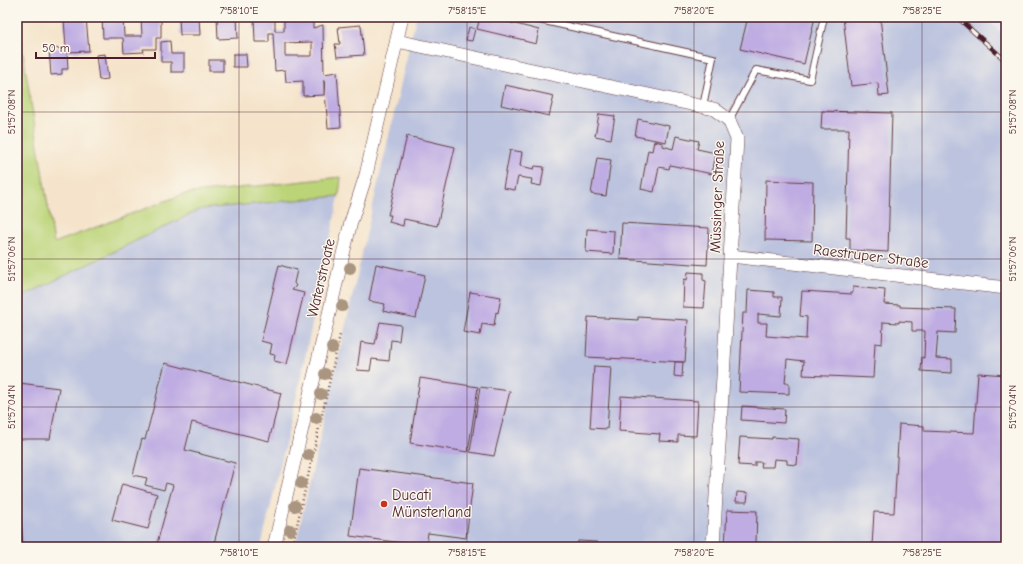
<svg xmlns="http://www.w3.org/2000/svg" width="1023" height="564" font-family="'Comic Neue',sans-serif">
<rect width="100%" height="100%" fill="#fbf7ec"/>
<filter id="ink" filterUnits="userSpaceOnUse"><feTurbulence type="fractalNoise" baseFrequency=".025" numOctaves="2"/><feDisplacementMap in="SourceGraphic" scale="8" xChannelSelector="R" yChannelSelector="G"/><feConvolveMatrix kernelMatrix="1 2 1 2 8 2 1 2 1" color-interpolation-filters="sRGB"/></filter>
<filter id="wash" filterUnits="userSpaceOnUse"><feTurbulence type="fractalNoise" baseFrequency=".012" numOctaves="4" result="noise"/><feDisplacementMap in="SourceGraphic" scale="16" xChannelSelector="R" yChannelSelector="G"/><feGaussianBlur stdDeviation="0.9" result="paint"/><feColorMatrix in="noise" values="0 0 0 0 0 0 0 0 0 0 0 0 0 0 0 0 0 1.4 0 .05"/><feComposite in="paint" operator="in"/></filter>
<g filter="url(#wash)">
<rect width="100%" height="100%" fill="#f5e4cb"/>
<path fill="#d3d9f9" d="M984,17H1006V36Z"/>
<g fill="#bcc3de">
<path d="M416,17H984L1006,36V547H295Z"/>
<path d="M339,196L299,386L261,547H17V299L201,209Z"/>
</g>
<path fill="#bbd478" stroke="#827a52" d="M17,17L54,243L184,194L341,177L339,196L201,209L17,299Z"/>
<g id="blocks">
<g fill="#beace2" fill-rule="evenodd">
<path d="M102,17H123L124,36H142L141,17H161V38H156V49H143L144,52L124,53L123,38H103Z"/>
<path d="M179,17H199L200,35H180Z"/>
<path d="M217,17H237L238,38L218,39Z"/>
<path d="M254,17H275V31H284V18H292V17H313V28L323,25L324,74L337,72L341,127L328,128L324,80V95L303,96V81L286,82L285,70L275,71L273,33H269V42H255ZM312,42V56H285V43Z"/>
<path d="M480,17H497L496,19L539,30L536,44L524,41V40L477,29Z"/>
<path d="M748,17H815L804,64L740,49Z"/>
<path d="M843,17H880L889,95L879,96L878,83L851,86Z"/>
<path d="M86,18L89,51L67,52L68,69H62V74L51,75L49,49L66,48L64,19Z"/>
<path d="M361,25L364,55L337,57L335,44H340L338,27Z"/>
<path d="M469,27L475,29L472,41L466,40Z"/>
<path d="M170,41L171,54H184V72H171V62H161V42Z"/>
<path d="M105,54L108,79L99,80L96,55Z"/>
<path d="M233,54H246L247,67H233Z"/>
<rect x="209" y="60" width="14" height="11"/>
<path d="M505,85L554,96L549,116L501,105Z"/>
<path d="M822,111L892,113L888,252L850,250V238H846L849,129H821Z"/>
<path d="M599,114L615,116L611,139L595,136Z"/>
<path d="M638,119L669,126L666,142L635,136Z"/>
<path d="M407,136L455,147L437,226L404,219L403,226L389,222L391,215H388Z"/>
<path d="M676,136L699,141L697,149L716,153L712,174L670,165L669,169L659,167L654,192L641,189L648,150L652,151L654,141L663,143V146L673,149Z"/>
<path d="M510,150L522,152L520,166L534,169L535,166L544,167L541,186L531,184L532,179L518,177L515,190L503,188Z"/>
<path d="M597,158L611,160L606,196L591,194Z"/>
<path d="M766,180L813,182L812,241L765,240Z"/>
<path d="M622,223L709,228L707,265L620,259Z"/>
<path d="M587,229L614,231L613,254L586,252Z"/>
<path d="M376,264L425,275L416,318L383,311L385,304L369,301Z"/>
<path d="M279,265L297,270L294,283L296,286L292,290L304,293L287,364L274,361L275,355L270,354L272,344L261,341Z"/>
<path d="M688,272L703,273V280L706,281L704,308L683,307L684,279L687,280Z"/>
<path d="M853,287L885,290L884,304L900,305V307L956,309L955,333L938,332L936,358L952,359V373L921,371L922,357L924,358L925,331H912V322L899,321V323L883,322L882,344L875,343L873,378L803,375L804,361L787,359L785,383H789V394L739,392L743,313H747L748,290L774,292V297H782L781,316L758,314V323H767L766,336L806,339L807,317L800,316L802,291L852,294Z"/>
<path d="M470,292L501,297L498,313L496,312L494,326L482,324L480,335L463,332Z"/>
<path d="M588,317L638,320V317L688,320L685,362L586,357Z"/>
<path d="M380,322L401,325L399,341L391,340L389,361L372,359L370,371L357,370L361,342L375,344Z"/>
<path d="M675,362H683L682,377L674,376Z"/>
<path d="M165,363L281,393L269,441L192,422L185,450L235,463L213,547H156L173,485L166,483L164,490L145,485L147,478L133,475L142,439L145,440Z"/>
<path d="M594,366L611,367L607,429L590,428Z"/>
<path d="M978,373L1006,375V490L1003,547H872L874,512L894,513L899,424L924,426V431L974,433Z"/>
<path d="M420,378L478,387L468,452L410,443Z"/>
<path d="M19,383L59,388L50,439H20L19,421H17V389H19Z"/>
<path d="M480,387L510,391L494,456L470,452Z"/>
<path d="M621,396L698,401L696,436L678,435V442L659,441L660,434L619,431Z"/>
<path d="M742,406L785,409L784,423L741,420Z"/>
<path d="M740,437L772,439V437L799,439L797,465L787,464V460L774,459L773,467H761L762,462H755V466L738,465Z"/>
<path d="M359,468L473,483L466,538L428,533L426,546L350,536Z"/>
<path d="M17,484H18L23,545H17Z"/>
<path d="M122,484L157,494L148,529L112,520Z"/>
<path d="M737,492L748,493L747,502H736Z"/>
<path d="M727,510L757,511L756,543L805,546V547H725Z"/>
<path d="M578,541L597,542V547H577Z"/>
</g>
</g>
</g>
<g filter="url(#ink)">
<use href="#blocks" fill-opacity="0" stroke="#643d43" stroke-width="1"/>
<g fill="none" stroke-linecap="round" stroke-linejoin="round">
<defs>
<g id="lane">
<path d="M526,17L713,58L703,106"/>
<path d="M729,120L756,70L810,80L824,17"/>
</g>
<g id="street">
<path d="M397,41L714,109L729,120L737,139L713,547"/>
<path d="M731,256L1006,288"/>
<path d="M274,547L344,250L351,222L366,175L402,17"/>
</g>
</defs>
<use href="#lane" stroke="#643d43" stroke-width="8"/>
<use href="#street" stroke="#643d43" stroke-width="14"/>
<path stroke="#643d43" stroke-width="2.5" stroke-dasharray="1 3" stroke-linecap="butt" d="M292,547L340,335"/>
<use href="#lane" stroke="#fff" stroke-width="6"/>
<use href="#street" stroke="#fff" stroke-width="13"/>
<defs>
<path id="rail" d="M957,17L1006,61"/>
</defs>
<use href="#rail" stroke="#4a1f2b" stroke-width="4.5"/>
<use href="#rail" stroke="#fbf7ec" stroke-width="3" stroke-dasharray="9" stroke-linecap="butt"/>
</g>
<g fill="#aa9580">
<circle cx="350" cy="268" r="6"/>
<circle cx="342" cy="306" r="6"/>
<circle cx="332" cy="348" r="6"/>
<circle cx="325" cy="374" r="6"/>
<circle cx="321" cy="394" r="6"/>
<circle cx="316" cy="418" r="6"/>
<circle cx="308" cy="455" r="6"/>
<circle cx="301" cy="483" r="6"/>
<circle cx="295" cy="506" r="6"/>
<circle cx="290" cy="530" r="6"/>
</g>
</g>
<path fill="none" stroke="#4a1f2b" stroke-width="1" stroke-opacity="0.45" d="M239,17V547M467,17V547M694,17V547M922,17V547M17,112H1006M17,259H1006M17,407H1006"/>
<circle fill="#c8321e" stroke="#fbf7ec" stroke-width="1.5" cx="384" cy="504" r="4"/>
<g text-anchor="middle" stroke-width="3" stroke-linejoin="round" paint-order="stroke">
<g font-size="15" fill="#4a1f2b" stroke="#fbf7ec">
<text transform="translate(717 197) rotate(-88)" y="5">Müssinger Straße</text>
<text transform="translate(871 256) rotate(7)" y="5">Raestruper Straße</text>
<text transform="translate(321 278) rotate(-77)" y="5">Waterstroate</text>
</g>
<g font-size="15" fill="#4a1f2b" stroke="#fbf7ec" text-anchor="start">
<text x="392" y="500">Ducati<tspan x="392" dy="17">Münsterland</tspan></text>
</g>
</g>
<rect width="1023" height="564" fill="none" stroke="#fbf7ec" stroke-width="44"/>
<path d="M36 52v6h119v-6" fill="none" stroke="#4a1f2b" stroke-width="2"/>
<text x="42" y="52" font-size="12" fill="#4a1f2b" stroke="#fbf7ec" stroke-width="3" paint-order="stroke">50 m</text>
<rect x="22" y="22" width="979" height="520" fill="none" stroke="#4a1f2b" stroke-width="1.5"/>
<g font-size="10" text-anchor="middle" fill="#4a1f2b">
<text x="239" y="14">7°58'10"E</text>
<text x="467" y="14">7°58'15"E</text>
<text x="694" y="14">7°58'20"E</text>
<text x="922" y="14">7°58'25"E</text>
<text transform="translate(11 112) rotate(-90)" y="4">51°57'08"N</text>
<text transform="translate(1012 112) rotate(-90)" y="4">51°57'08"N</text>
<text transform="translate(11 259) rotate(-90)" y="4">51°57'06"N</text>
<text transform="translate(1012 259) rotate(-90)" y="4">51°57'06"N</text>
<text transform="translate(11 407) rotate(-90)" y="4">51°57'04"N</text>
<text transform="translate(1012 407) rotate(-90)" y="4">51°57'04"N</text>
<text x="239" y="556">7°58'10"E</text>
<text x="467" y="556">7°58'15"E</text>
<text x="694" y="556">7°58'20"E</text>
<text x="922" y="556">7°58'25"E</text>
</g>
</svg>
